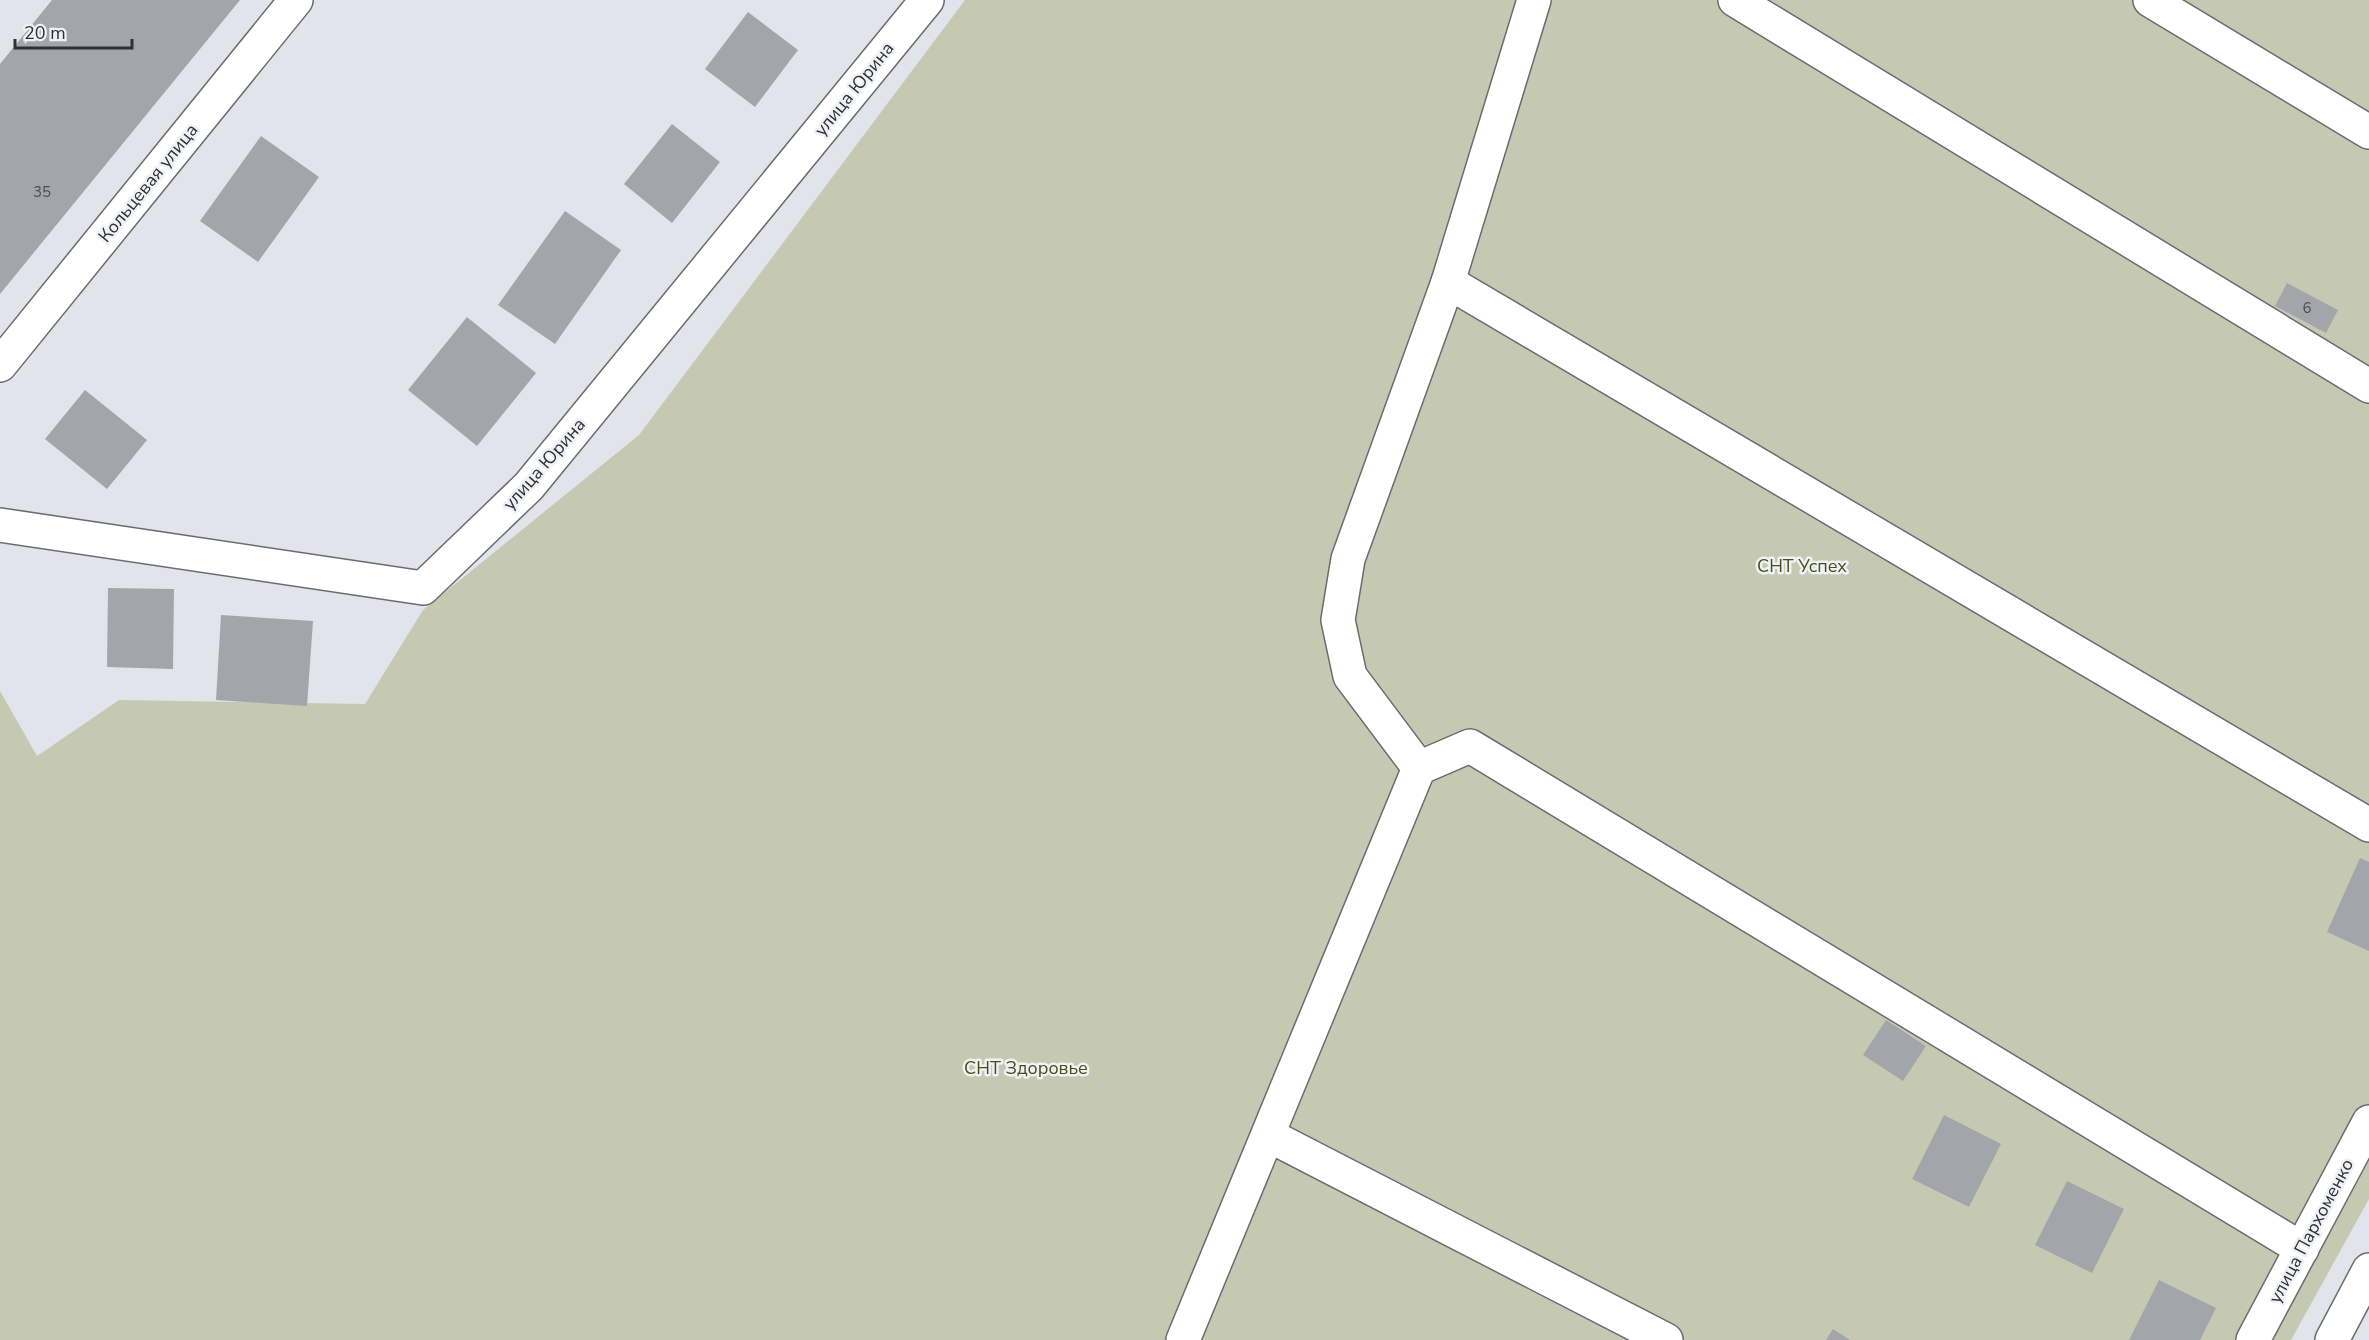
<svg xmlns="http://www.w3.org/2000/svg" width="2369" height="1340" font-family="'Nunito Sans',sans-serif">
<rect width="100%" height="100%" fill="#e1e4ea"/>
<path fill="#c6c9b2" d="M965,0H2369V1199L2291,1340H0V691L37,756L119,700L365,704L423,610L639,435Z"/>
<g fill="#a2a6ab">
<path d="M52,0H240L0,294V64Z"/>
<path d="M748,12L798,50L755,107L705,69Z"/>
<path d="M672,124L720,162L672,223L624,184Z"/>
<path d="M261,136L319,177L258,262L200,221Z"/>
<path d="M565,211L621,250L555,344L498,305Z"/>
<path d="M2287,283L2338,310L2326,333L2275,306Z"/>
<path d="M467,317L536,373L477,446L408,390Z"/>
<path d="M85,390L147,440L107,489L45,439Z"/>
<path d="M108,588L174,589L173,669L107,667Z"/>
<path d="M221,615L313,621L307,706L216,700Z"/>
<path d="M2360,858L2369,862V951L2327,932Z"/>
<path d="M1886,1020L1926,1046L1903,1081L1863,1055Z"/>
<path d="M1944,1115L2001,1144L1969,1207L1912,1179Z"/>
<path d="M2067,1181L2124,1209L2092,1273L2035,1245Z"/>
<path d="M2159,1280L2216,1308L2200,1340H2129Z"/>
<path d="M1833,1329L1850,1340H1826Z"/>
</g>
<g fill="none" stroke-linecap="round" stroke-linejoin="round">
<defs>
<g id="minor">
<path d="M1735,0L2369,386"/>
<path d="M2150,0L2369,132"/>
<path d="M1448,282L2369,825"/>
<path d="M0,365L296,0"/>
<path d="M0,525L423,588L529,486L927,0"/>
<path d="M1419,768L1470,746L2302,1249"/>
<path d="M1268,1135L1666,1340"/>
<path d="M1183,1340L1419,768L1350,676L1338,620L1348,559L1448,282L1534,0"/>
<path d="M2253,1340L2369,1122"/>
<path d="M2332,1340L2369,1270"/>
</g>
</defs>
<use href="#minor" stroke="#696c71" stroke-width="36"/>
<use href="#minor" stroke="#fff" stroke-width="33"/>
</g>
<g text-anchor="middle" stroke-width="5" stroke-linejoin="round" paint-order="stroke">
<g font-size="15" fill="#4c4e51">
<text x="42" y="197">35</text>
<text x="2307" y="313">6</text>
</g>
<g font-size="18" fill="#2f3133" stroke="#eef2f7">
<text transform="translate(854 89) rotate(-51)" y="6">улица Юрина</text>
<text transform="translate(148 183) rotate(-51)" y="6">Кольцевая улица</text>
<text transform="translate(544 464) rotate(-49)" y="6">улица Юрина</text>
<text transform="translate(2311 1231) rotate(-62)" y="6">улица Пархоменко</text>
</g>
<g font-size="18" fill="#4b4d12" stroke="#eef2f7">
<text x="1802" y="572">СНТ Успех</text>
<text x="1026" y="1074">СНТ Здоровье</text>
</g>
</g>
<path d="M15 39v9h117v-9" fill="none" stroke="#2f3133" stroke-width="3"/>
<text x="24" y="39" font-size="18" fill="#2f3133" stroke="#eef2f7" stroke-width="4.5" paint-order="stroke">20 m</text>
</svg>
